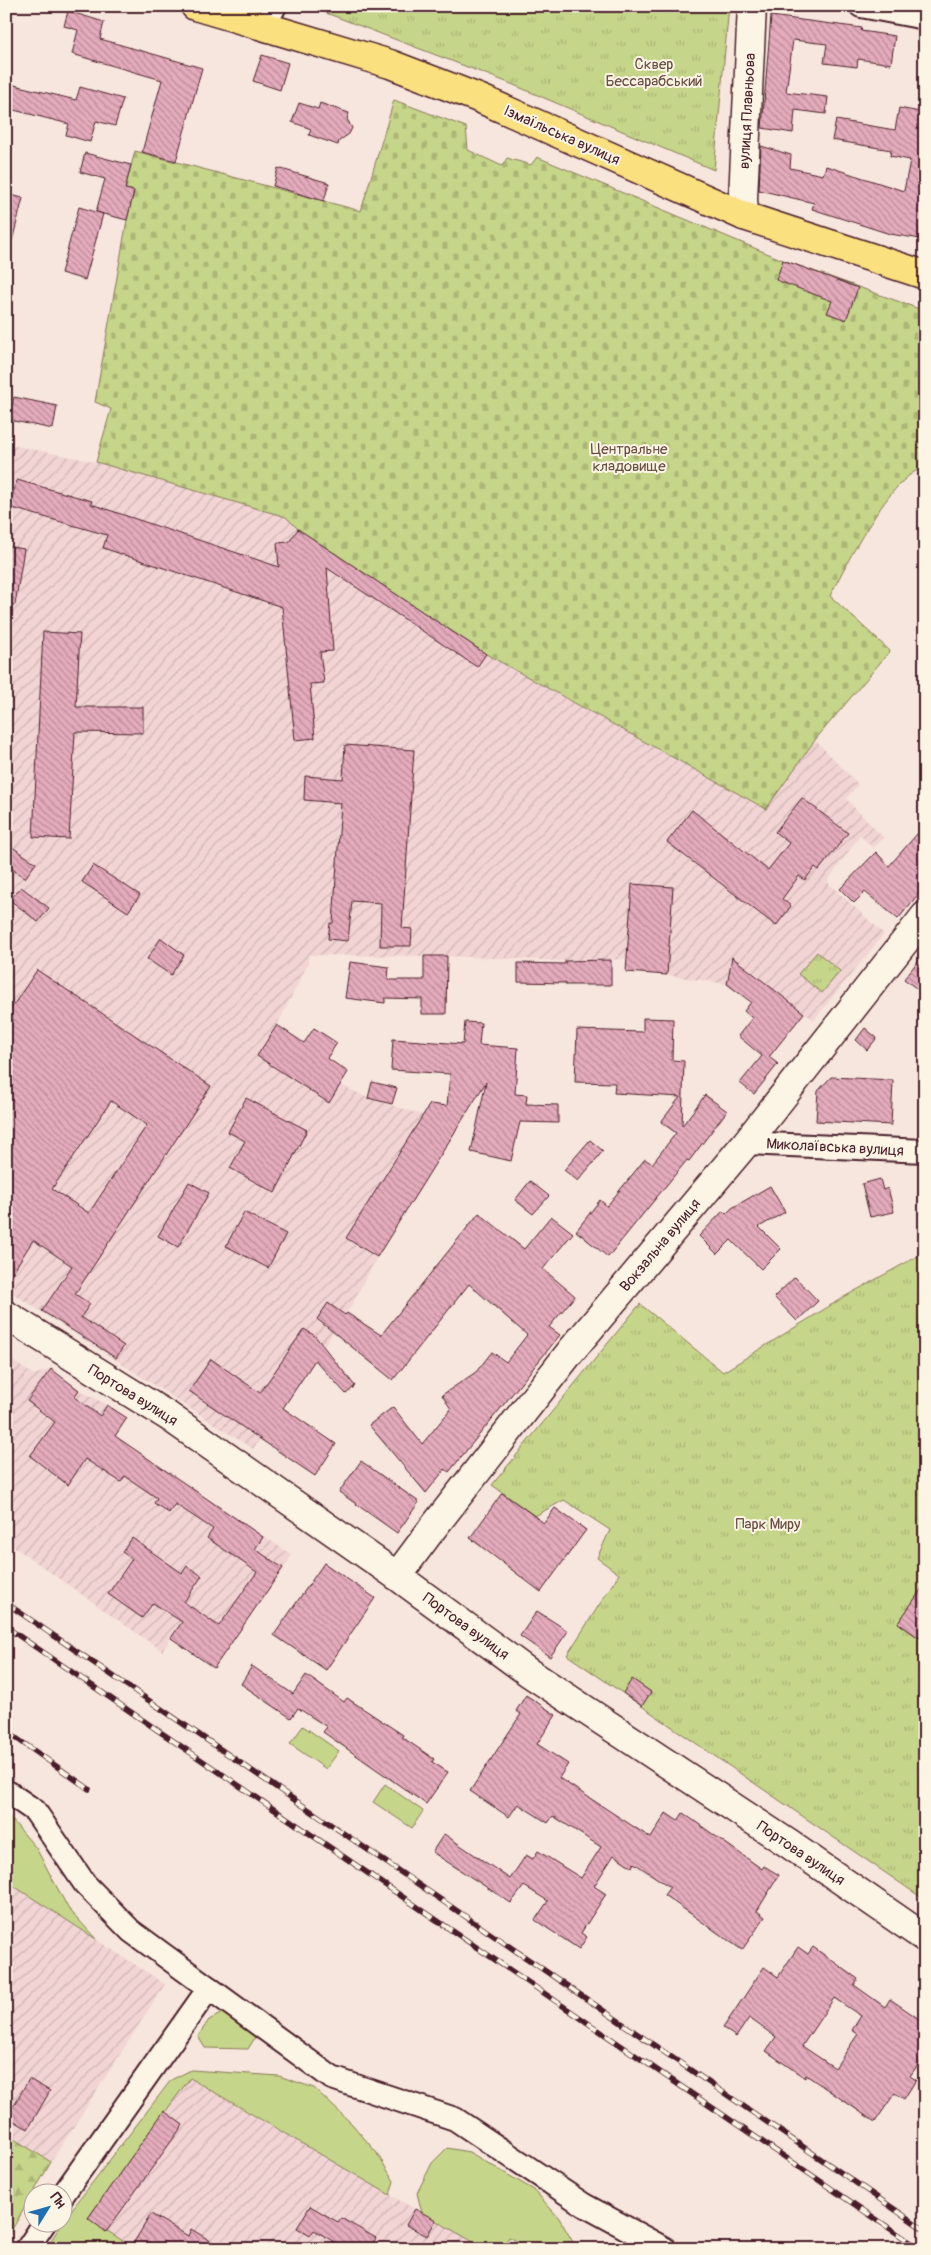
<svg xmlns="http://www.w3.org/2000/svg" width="931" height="2255" font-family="Pangolin,sans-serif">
<defs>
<pattern id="industrial-furrows" width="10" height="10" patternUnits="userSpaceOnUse" patternTransform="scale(1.25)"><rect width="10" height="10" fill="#f1d4d3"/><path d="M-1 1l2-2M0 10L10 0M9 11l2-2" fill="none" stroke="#d0b6b5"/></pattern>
<pattern id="forest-firs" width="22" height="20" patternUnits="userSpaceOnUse" patternTransform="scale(1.25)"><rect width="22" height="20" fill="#c5d589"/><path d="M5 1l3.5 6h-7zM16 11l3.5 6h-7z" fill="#abb676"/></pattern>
<pattern id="cemetery-stones" width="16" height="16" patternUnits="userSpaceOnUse" patternTransform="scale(1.25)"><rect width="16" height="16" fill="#c5d589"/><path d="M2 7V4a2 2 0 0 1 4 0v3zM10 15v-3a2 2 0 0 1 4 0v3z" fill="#abb676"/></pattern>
<pattern id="park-tufts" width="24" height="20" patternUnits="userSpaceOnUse" patternTransform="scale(1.25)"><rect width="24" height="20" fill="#c5d589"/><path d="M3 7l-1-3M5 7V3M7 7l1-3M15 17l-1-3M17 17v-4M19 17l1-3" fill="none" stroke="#abb676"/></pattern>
<pattern id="building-back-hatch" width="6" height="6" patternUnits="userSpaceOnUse" patternTransform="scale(1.25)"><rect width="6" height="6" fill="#e4abbc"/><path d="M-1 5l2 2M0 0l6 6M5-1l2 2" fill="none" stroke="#bb8b99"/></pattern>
</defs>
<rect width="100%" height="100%" fill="#f7e6dd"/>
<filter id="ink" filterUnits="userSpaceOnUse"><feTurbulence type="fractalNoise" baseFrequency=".02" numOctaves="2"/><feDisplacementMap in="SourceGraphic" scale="10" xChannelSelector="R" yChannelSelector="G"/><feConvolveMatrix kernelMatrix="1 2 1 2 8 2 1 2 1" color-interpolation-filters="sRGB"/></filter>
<g filter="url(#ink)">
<g fill="url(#industrial-furrows)">
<path d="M6,444L96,462L286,517L298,529L486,654L765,809L815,740L858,784L846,799L884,838L873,848L860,835L827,882L884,934L814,1020L732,958L727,984L667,975L626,972L627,958L611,960L565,961L447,956L308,955V963L277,1025L304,1043L314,1028L337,1043L327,1058L348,1072L341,1085L368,1098L459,1126L377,1257L351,1306L253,1449L6,1289Z"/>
<path d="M6,1357L34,1375L51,1369L79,1390L107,1405L127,1418L115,1437L292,1555L214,1668L171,1638L162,1651L6,1541Z"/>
<path d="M6,1881L165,1984L51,2162L6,2134Z"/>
<path d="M189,2078L390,2195L486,2249H135L88,2218Z"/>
</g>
<g fill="#c5d589" stroke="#887a5a">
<path d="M303,1726L339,1751L326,1769L290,1744Z"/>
<path d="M385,1784L423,1811L412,1828L373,1802Z"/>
<path d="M6,1813L36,1848L68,1908L96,1939L6,1881Z"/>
<path d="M226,2011L256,2036L248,2049L205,2048L198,2036L209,2020Z"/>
<path d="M191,2070L279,2076L314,2088L352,2124L376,2152L394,2181L390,2195L190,2078L88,2218L135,2249H46L63,2221L171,2080Z"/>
<path d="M447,2148L469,2152L534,2190L559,2218L577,2249H532L509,2237L503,2249H486L422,2213L417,2193L432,2163Z"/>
</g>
<path fill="url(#forest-firs)" stroke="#887a5a" d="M6,2134L51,2162L6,2240Z"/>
<path fill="url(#cemetery-stones)" stroke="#887a5a" d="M394,100L466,127L468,150L502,166L507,158L531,165L537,157L783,260L925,311V468C893,471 844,568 830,596L890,651L815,740L766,809L486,654L298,529L286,517L96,462L111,409L95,402L127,220L134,191L125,189L135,151L361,211Z"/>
<g fill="url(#park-tufts)" stroke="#887a5a">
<path d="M308,6H729L714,170L509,83Z"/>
<path d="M817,952L840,971L822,993L798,974Z"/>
<path d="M925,1252V1900L567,1655L619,1574L597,1558L610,1530L564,1500L535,1516L492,1485L640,1304L723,1372L844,1297Z"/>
</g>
<g fill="url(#building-back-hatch)" stroke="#4a1f2b" fill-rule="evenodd">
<path d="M68,11L104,22L100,39L202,68L176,161L142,152L162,80L72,54L78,30L64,26Z"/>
<path d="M771,16L862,28L861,31L895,36L891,64L858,59L857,67L824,63L827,44L793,40L786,92L828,97L826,114L795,110L793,133L762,128Z"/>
<path d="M262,55L288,63L280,90L253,81Z"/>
<path d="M6,83L76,100L80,87L123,99L115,126L96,121L90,142L66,135L69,124L6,108Z"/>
<path d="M299,103L318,109L320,103L349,113L347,119L352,128L349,134L339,141L338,145L309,135L311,129L292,122Z"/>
<path d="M899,108L925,113V217L921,239L890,234L812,209L814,203L759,190L761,146L791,155L790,168L823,175L826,166L904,191L910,160L890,156L891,150L832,140L836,120L895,130Z"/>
<path d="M85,153L131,165L125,189L134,191L127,220L96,212L105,179L80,172Z"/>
<path d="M278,168L329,183L324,201L273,186Z"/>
<path d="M6,194L23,198L12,241H6Z"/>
<path d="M79,207L103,214L85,280L61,273Z"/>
<path d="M783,260L858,288L846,320L827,313L832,301L776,280Z"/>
<path d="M14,397L57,406L53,429L9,420Z"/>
<path d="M17,480L92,501L91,504L279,567L277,543L289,542L298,529L486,654L477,667L327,568L333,651L320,652L324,683L310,684L315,738L295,740L282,607L103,548L107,535L9,507Z"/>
<path d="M6,546L24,549L15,605L6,604Z"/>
<path d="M43,632L80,634L76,707H143V733L75,732L69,839L33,837Z"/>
<path d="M345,745L414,750L402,928L412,929L411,946H380L381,903L352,901L348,941L328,939L330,923H333L341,803L304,800L305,776L343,779Z"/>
<path d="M802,798L848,833L819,870L815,867L805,880L799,876L782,899L791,906L776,926L667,842L692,810L768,870L789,843L775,832Z"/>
<path d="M925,825V886L898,919L865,892L854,903L840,889L876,852L889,866Z"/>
<path d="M6,843L36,863L25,878L6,865Z"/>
<path d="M93,865L140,895L128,912L82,882Z"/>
<path d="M632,884L673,887L667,975L626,972Z"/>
<path d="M21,887L49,908L38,922L10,900Z"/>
<path d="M161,938L184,955L171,975L147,959Z"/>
<path d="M925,952V995L904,979Z"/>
<path d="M424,956H447L446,1014H422V999L385,998V1003L345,998L350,962L389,967L388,980H424Z"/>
<path d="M732,957L804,1013L769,1057L778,1064L754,1094L740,1083L762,1056L738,1036L752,1018L744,1011L751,1002L727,984Z"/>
<path d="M611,960V985H565V983L518,982V963L565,964V961Z"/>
<path d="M37,970L211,1086L75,1294L90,1304L81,1317L124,1346L116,1358L42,1311L72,1266L33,1240L6,1283V1016ZM111,1101L147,1125L89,1213L52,1189Z"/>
<path d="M643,1018L673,1019L672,1060L684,1061L682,1126L705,1095L727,1111L689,1161L687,1160L608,1257L576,1231L600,1200L607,1206L645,1159L652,1164L676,1133L661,1122L680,1097L614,1093L615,1083L575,1082L577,1030L643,1032Z"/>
<path d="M465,1022L481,1023L479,1045L518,1048L515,1094L527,1095L526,1104L558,1105V1123L520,1122L511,1161L471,1152L486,1082L377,1257L346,1238L430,1104L447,1106L450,1074L391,1070L393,1039L463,1044Z"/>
<path d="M277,1025L304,1043L314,1028L337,1043L327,1058L348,1072L329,1103L257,1056Z"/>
<path d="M865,1028L877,1038L867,1050L856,1040Z"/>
<path d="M831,1077L893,1080L891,1125L816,1121L818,1091Z"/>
<path d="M372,1082L397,1088L392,1104L368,1098Z"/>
<path d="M246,1098L307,1130L275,1193L230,1168L245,1141L228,1132Z"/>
<path d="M590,1140L603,1151L578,1181L564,1170Z"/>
<path d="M880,1179L883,1190L888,1188L894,1212L870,1217L862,1184Z"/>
<path d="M530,1181L549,1196L533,1214L515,1200Z"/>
<path d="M189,1182L209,1193L178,1247L158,1236Z"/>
<path d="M770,1186L785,1212L759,1227L781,1249L761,1269L731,1240L717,1254L699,1236L723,1211L726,1214L732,1208Z"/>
<path d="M244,1212L286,1234L268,1268L226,1246Z"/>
<path d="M479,1213L524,1249L551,1216L573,1233L543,1269L575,1296L549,1327L560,1335L449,1472L445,1469L426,1493L369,1425L393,1407L422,1444L451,1409L442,1395L476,1372L492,1352L506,1362L527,1335L469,1284L393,1380L317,1319L328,1303L345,1315L347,1313L381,1335Z"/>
<path d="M795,1277L818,1301L797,1321L774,1297Z"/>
<path d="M304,1329L315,1336L355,1386L346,1394L315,1360L283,1408L336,1444L315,1476L189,1391L211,1359L260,1393Z"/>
<path d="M51,1369L79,1390L74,1397L100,1416L107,1405L127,1418L115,1436L263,1537L255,1549L283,1568L214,1668L171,1638L182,1622L153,1603L142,1618L108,1594L132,1559L122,1552L132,1538L182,1573L187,1566L202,1576L184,1602L219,1626L257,1572L207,1538L213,1529L175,1504L169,1513L154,1503L157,1498L125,1476L121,1482L85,1459L68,1485L30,1456L55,1422L27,1401Z"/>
<path d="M361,1461L419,1502L397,1533L339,1492Z"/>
<path d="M502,1493L544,1523L555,1508L586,1530L541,1592L470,1538Z"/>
<path d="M324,1563L375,1598L326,1670L274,1635Z"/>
<path d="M925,1584V1630L919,1638L898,1623Z"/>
<path d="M537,1611L568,1631L550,1657L520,1636Z"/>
<path d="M252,1666L293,1694L306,1675L344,1702L347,1698L403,1735L402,1737L434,1759L432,1762L448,1772L426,1804L323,1732L327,1727L298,1708L291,1718L241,1684Z"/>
<path d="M632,1679L651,1692L642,1706L623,1693Z"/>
<path d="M526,1695L556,1715L537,1744L568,1764L559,1778L651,1838L666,1813L678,1821L683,1813L762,1869L764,1866L779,1875L757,1911L765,1917L742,1950L664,1895L670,1887L634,1863L632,1867L614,1855L594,1886L606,1894L581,1933L587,1937L579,1949L535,1920L548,1901L524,1886L511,1903L432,1852L444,1834L510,1879L526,1855L533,1859L538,1851L581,1878L601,1847L553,1816L548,1823L518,1804L509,1817L470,1791L521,1714L516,1711Z"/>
<path d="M798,1947L808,1954L813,1947L858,1979L854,1985L885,2007L890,1999L925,2023V2055L910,2076L916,2080L904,2099L895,2093L875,2122L806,2075L805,2078L766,2051L776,2037L749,2018L736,2037L723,2028L764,1967L778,1977ZM834,1998L861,2016L852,2030L858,2034L835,2068L802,2046Z"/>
<path d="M29,2079L50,2091L28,2129L7,2117Z"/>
<path d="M164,2111L183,2125L106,2232L88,2218Z"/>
<path d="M310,2206L338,2222L341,2218L376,2238L370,2249H346L314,2230L310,2236L297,2228Z"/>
<path d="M415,2209L436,2220L427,2236L406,2225Z"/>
<path d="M151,2214L188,2236L191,2229L224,2249H130Z"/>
</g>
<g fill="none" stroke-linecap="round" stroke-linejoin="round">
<defs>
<g id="street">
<path d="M861,6L925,18"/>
<path d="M265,25L275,6"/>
<path d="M746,1143L925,1151"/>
<path d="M6,1791L35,1811L85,1884L131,1931L332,2078L455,2119L584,2205L665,2249"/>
<path d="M62,2196L209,1988"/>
<path d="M27,2249L45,2222"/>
</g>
<g id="secondary">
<path d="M744,216L743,198L752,6"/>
<path d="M6,1315L168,1416L397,1576L528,1672L789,1844L925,1938"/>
<path d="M397,1576L432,1529L571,1351L746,1143L925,916"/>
</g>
<path id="primary" d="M195,6L390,64L481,99L744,216L925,275"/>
</defs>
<use href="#street" stroke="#4a1f2b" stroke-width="26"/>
<use href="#secondary" stroke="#4a1f2b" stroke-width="31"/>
<use href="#primary" stroke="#4a1f2b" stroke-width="31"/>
<use href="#street" stroke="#fcf5e5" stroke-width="22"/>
<use href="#secondary" stroke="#fcf5e5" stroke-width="28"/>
<use href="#primary" stroke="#fbe080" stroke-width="28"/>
<defs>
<g id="rail">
<path d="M6,1603L925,2230"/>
<path d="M6,1627L920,2249"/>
<path d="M6,1731L89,1789"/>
</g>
</defs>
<use href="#rail" stroke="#4a1f2b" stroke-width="5.5"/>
<use href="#rail" stroke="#fcf5e5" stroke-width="4" stroke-dasharray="11" stroke-linecap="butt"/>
</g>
</g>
<g text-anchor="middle" stroke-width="4" stroke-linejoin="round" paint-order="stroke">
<g font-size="15" fill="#694c42" stroke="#fcf5e5">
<text x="654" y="69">Сквер<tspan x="654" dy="17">Бессарабський</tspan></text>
<text x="629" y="454">Центральне<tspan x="629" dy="17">кладовище</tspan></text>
<text x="768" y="1529">Парк Миру</text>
</g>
<g font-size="15" fill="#4a1f2b" stroke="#fcf5e5">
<text transform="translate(747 111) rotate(-87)" y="5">вулиця Плавньова</text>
<text transform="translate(562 135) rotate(24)" y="5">Ізмаїльська вулиця</text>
<text transform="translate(835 1147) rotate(3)" y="5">Миколаївська вулиця</text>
<text transform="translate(660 1245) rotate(-50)" y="5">Вокзальна вулиця</text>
<text transform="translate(133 1395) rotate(32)" y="5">Портова вулиця</text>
<text transform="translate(466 1626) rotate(36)" y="5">Портова вулиця</text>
<text transform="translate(801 1853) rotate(34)" y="5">Портова вулиця</text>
</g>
</g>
<rect width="931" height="2255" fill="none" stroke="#fcf5e5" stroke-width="25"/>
<rect x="12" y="12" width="906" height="2230" fill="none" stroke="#4a1f2b" stroke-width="2" filter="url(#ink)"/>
<g transform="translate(48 2208) rotate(53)"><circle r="24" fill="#fcf5e5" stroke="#b59f9b"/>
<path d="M0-4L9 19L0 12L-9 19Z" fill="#1f6fb2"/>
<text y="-8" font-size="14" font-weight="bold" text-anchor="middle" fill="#4a1f2b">Пн</text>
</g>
</svg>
